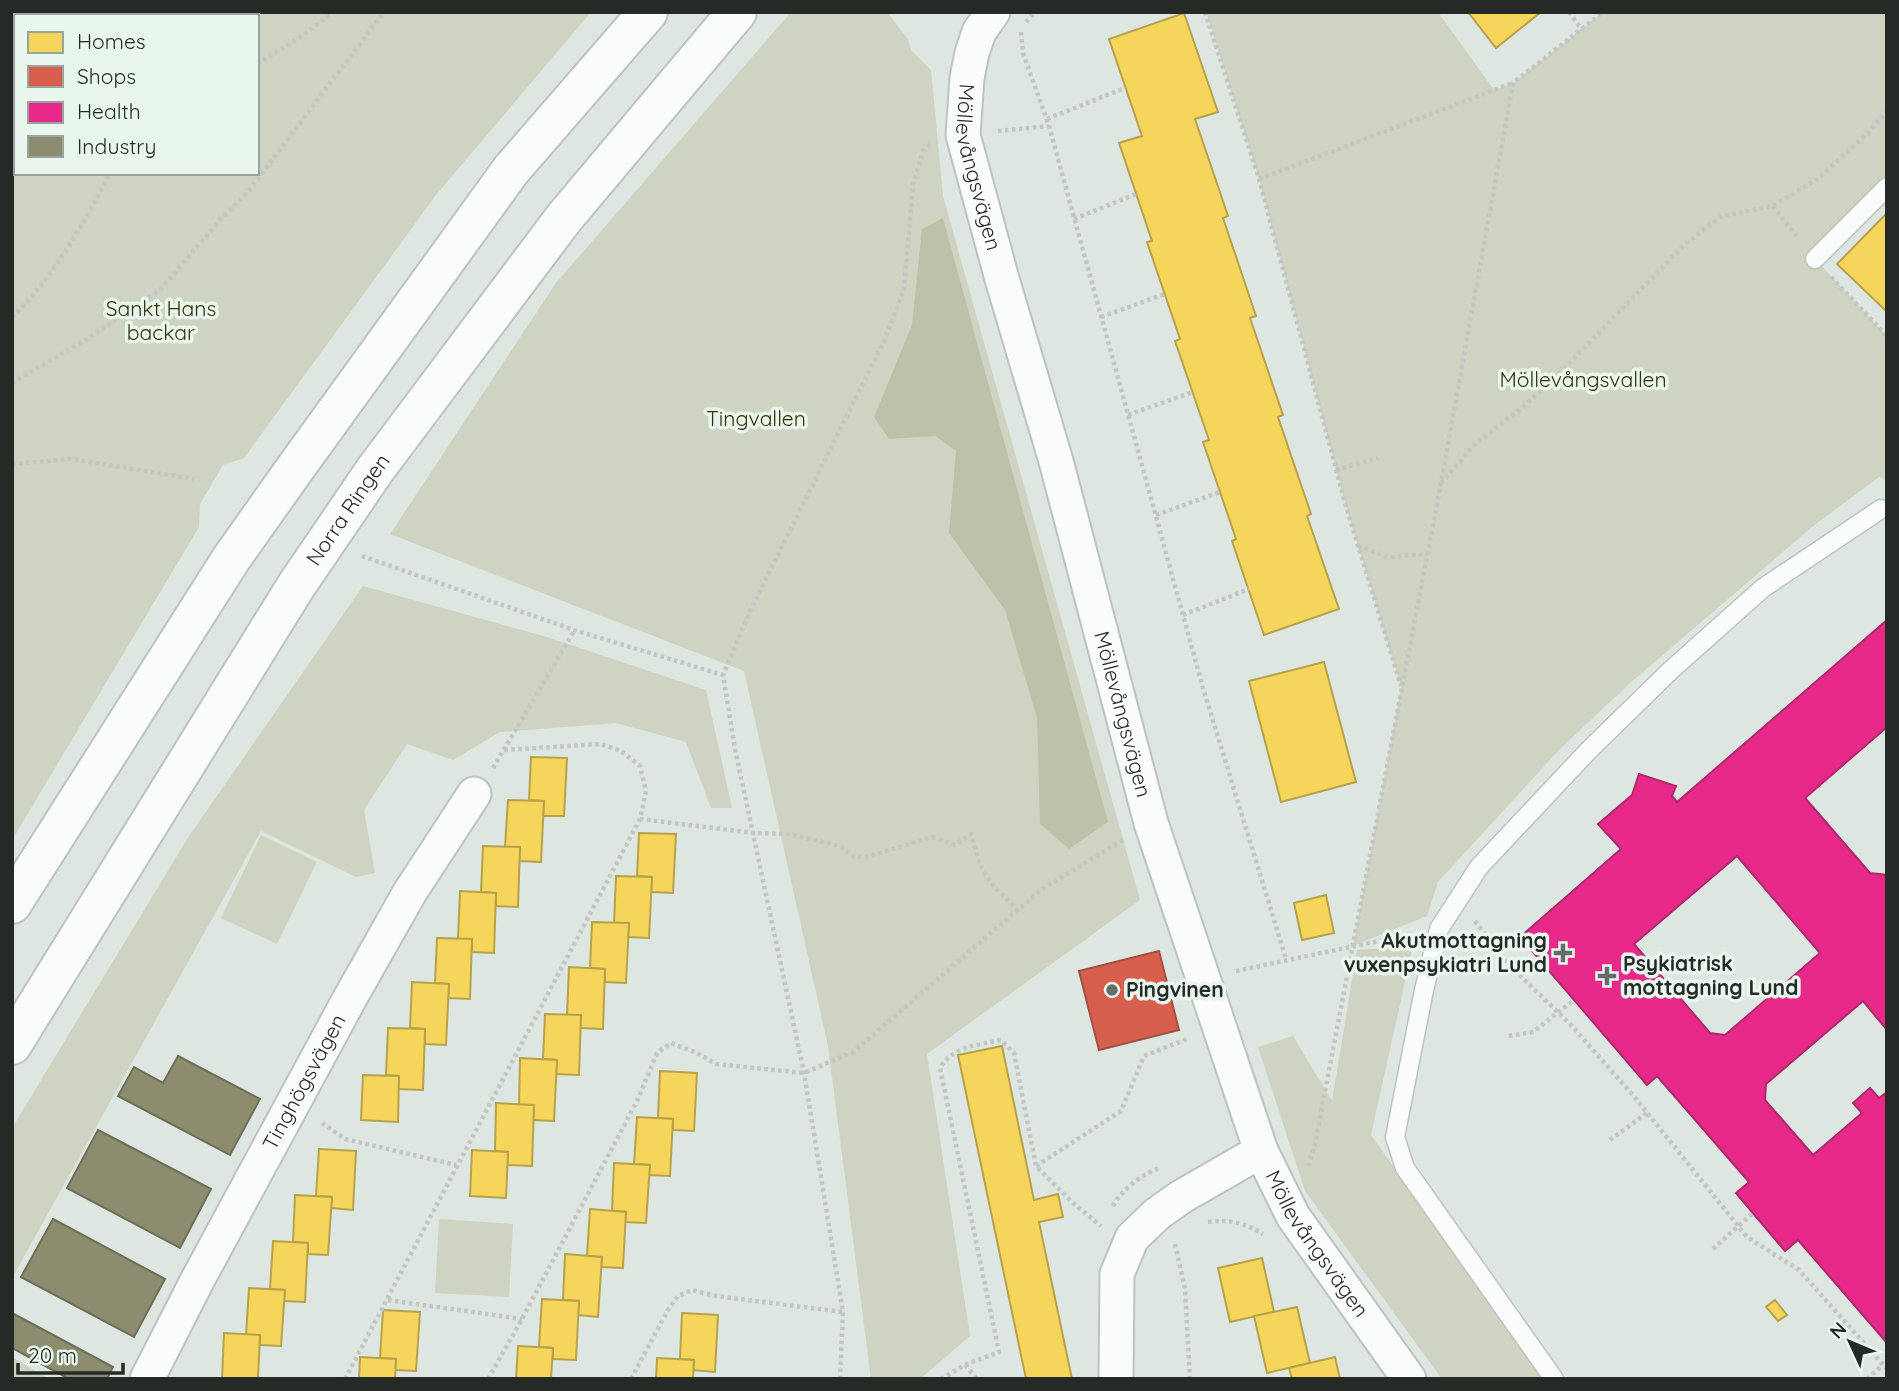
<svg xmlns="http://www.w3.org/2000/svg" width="1899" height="1391" font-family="Quicksand,sans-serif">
<rect width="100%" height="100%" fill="#dee6e2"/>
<g fill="#cfd3c1" fill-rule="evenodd">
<path d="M12,12H591L436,195L244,458L223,465L200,504L199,527L12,840ZM16,16H257V173H16Z"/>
<path d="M791,12H887L908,39L911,50L931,70L943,196L1140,900L927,1054L970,1336L920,1379H871L828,1046L744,671L390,534L556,283Z"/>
<path d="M1211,12H1438L1494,90L1513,83L1603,12H1887V187L1815,259L1887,336V481L1879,477L1812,527L1629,684L1559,750L1438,882L1427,916L1353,946L1401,687L1345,503L1259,179L1207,15Z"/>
<path d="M363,586L547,637L706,690L732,808H711L686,742L616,723L500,732L453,760L407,744L364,810L375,873L356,877L261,831L12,1278V1128L189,836Z"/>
<path d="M261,835L317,862L277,944L221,918Z"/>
<path d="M1413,946L1371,1135L1544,1379H1442L1305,1191L1258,1047L1293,1036L1332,1101L1357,950Z"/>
<path d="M439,1219L513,1224L509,1297L435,1293Z"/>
<path d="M12,1357L49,1379H12Z"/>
</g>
<path fill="#bec1aa" d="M943,218L1108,822L1069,849L1040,824L1037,718L1005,610L949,533L956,451L935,436L889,439L874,417L912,325L922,229Z"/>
<g fill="#f6d55c" stroke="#b7a24c" stroke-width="2">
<path d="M1468,12H1541L1496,48Z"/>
<path d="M1184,13L1218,112L1195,119L1228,216L1223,218L1256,316L1250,318L1283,415L1278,417L1311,514L1307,516L1339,609L1264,635L1232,541L1236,539L1203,442L1209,440L1175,341L1180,339L1147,242L1152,241L1119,143L1142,136L1109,39Z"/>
<path d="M1885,215L1887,216V312L1837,264Z"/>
<path d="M1324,662L1356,782L1281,802L1249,681Z"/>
<path d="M531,757L567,758L564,816H543L544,801L529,800Z"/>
<path d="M508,800L544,801L541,862L519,861L520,847H505Z"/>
<path d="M639,833L676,834L673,893L651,892L652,877L637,876Z"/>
<path d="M483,846L520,847L518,907L496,906V893L481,892Z"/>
<path d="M616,876L652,877L649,938L628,937L629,923H614Z"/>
<path d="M460,891L496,893L494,953L472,952V939H458Z"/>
<path d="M1326,895L1334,933L1302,940L1294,903Z"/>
<path d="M592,922L629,923L626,983L605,982V969L590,968Z"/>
<path d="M437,938L472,939L470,999L448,998L449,984L435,983Z"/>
<path d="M569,967L605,969L603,1029L580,1028L581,1015H567Z"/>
<path d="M412,982L449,984L446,1045L425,1044V1029L410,1028Z"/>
<path d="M545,1014L581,1015L579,1075L556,1074L557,1060L543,1059Z"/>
<path d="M388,1028L425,1029L423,1090L398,1089L399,1076L386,1075Z"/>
<path d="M1002,1046L1034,1200L1058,1194L1063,1217L1039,1222L1072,1379H1026L958,1055Z"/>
<path d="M520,1058L557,1060L554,1121L533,1120L534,1105H519Z"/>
<path d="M660,1071L697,1073L694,1131L673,1130V1119L658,1118Z"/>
<path d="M363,1075L399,1076L398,1122L361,1120Z"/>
<path d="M496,1103L534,1105L532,1166L507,1165L508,1152L495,1151Z"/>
<path d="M637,1117L673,1119L670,1176L649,1175L650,1165L634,1164Z"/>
<path d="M319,1149L356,1151L353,1210L331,1208L332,1197L316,1196Z"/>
<path d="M472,1150L508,1152L506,1198L470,1196Z"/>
<path d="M614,1163L650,1165L646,1223L625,1222L626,1212L612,1211Z"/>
<path d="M295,1195L332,1197L328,1255L308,1254V1243L293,1242Z"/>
<path d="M590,1209L626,1212L623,1268L601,1267L602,1257L587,1256Z"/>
<path d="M273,1241L308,1243L305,1302L284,1301L285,1290L270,1289Z"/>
<path d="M565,1254L602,1257L598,1317L578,1315L579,1301L563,1300Z"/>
<path d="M1262,1258L1274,1312L1230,1322L1218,1268Z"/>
<path d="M249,1288L285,1290L281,1346L260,1345V1335H246Z"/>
<path d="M542,1299L579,1301L576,1360L553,1359V1348L539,1347Z"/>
<path d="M1775,1300L1787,1315L1778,1321L1766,1307Z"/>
<path d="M1297,1307L1310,1363L1267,1373L1254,1316Z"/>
<path d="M383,1310L420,1312L416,1371L395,1370L396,1359L380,1358Z"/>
<path d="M682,1313L718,1315L715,1372L693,1370L694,1360L680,1359Z"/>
<path d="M224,1333L260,1335L258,1379H222Z"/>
<path d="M518,1346L553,1348L551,1379H516Z"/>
<path d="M360,1357L396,1359L395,1379H359Z"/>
<path d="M1335,1357L1340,1379H1292L1289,1368Z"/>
<path d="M657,1358L694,1360L693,1379H656Z"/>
</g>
<path fill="#d6604d" stroke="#a15042" stroke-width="2" d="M1159,951L1179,1030L1099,1050L1079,971Z"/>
<path fill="#e7298a" stroke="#ad296c" stroke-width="2" fill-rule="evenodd" d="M1887,620V727L1805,798L1870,873L1887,875V1030L1863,1001L1766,1084L1765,1100L1813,1155L1862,1113L1853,1103L1870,1088L1879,1098L1887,1092V1343L1798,1240L1785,1251L1736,1193L1749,1182L1657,1076L1647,1085L1520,937L1621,849L1598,824L1632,795L1639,774L1676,786L1672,796L1677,802ZM1737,856L1820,953L1725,1035L1710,1033L1634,944Z"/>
<g fill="#8c8c6e" stroke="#6d6f59" stroke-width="2">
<path d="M178,1056L260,1099L230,1155L118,1096L134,1067L163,1083Z"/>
<path d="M98,1130L211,1189L180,1248L67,1188Z"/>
<path d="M53,1219L165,1279L134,1337L21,1277Z"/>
<path d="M12,1313L113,1367L107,1379H69L12,1348Z"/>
</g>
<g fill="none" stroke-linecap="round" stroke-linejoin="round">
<defs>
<g id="service">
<path d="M1815,259L1887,187"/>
<path d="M1554,1379L1405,1168L1395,1137L1424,990L1439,929L1479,867L1588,751L1671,670L1763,588L1881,509"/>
</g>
<g id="minor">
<path id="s1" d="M993,12L979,32L972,53L967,78L963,135L1002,279L1056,461L1151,823L1261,1151L1293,1216L1409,1379"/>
<path id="s2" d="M147,1379L198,1279L350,998L410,892L474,794"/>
<path d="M1116,1379L1117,1274L1132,1238L1157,1214L1181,1197L1261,1151"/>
</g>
<g id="primary">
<path d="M12,904L231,559L294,470L511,170L648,12"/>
<path id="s3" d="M12,1045L296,586L375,470L564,218L737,12"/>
</g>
</defs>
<use href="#service" stroke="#bdc4c0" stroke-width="21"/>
<use href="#minor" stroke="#bdc4c0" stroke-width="37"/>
<use href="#primary" stroke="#bdc4c0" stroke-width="42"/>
<g stroke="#c3c6c4" stroke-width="4.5" stroke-dasharray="3.5 3.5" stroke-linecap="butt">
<path d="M59,12L60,16"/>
<path d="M1205,12L1259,179L1345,503L1401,686"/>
<path d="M1569,12L1582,30"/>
<path d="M164,16L165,12"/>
<path d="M1026,22L1035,12"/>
<path d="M1021,32L1023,53L1049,126L1203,688L1286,959"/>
<path d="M257,64L302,36L333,12"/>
<path d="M1047,119L1125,88"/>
<path d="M998,131L1049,126"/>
<path d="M1259,179L1513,83"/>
<path d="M1773,206L1798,238"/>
<path d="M1074,219L1136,194"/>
<path d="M1831,277L1887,336"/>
<path d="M12,317C53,278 84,223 110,173"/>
<path d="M1101,317L1165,294"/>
<path d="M12,383L87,339L160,290L221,219L247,193L384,12"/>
<path d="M1128,415L1193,392"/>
<path d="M12,464L72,459L194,479"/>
<path d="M1336,470L1378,458"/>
<path d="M1441,483L1475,444L1522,408L1557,376L1685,244L1722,216L1773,206L1819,178L1869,132L1887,111"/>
<path d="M1156,515L1220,492"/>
<path d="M1358,546L1388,557L1427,554"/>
<path d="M362,556L574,630L723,675"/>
<path d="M1183,615L1249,589"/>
<path d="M493,768L574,631"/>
<path d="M640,819L754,833L788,834L840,846L854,857H867L932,837L955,845L971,834L981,868L992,884L1017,910"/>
<path d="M1475,921L1510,966L1570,1024L1632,1094L1747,1237L1799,1270L1887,1369"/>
<path d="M1236,971L1412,934"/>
<path d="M1509,1036L1533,1032L1574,1000"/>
<path d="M322,1123L345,1139L456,1165"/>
<path d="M1610,1140L1647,1113"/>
<path d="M1036,1166L1121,1111L1144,1056L1187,1039"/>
<path d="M1308,1166L1315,1144L1441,483L1513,83L1603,12"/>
<path d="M1113,1206C1122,1189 1142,1175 1159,1168"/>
<path d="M1208,1222C1229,1219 1245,1223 1263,1234"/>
<path d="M1175,1244L1185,1289L1190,1379"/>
<path d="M1713,1249L1753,1213"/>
<path d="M388,1300L522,1319"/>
<path d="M965,1365L977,1379"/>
<path d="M345,1379L640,819L646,791L640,766L621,751L601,744L504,750"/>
<path d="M488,1379L522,1319L638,1099L657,1053L671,1043L695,1052L716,1064L804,1073L853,1052L1041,890L1123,840"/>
<path d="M631,1379L668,1310L678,1296L692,1290L716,1296L843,1312"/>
<path d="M840,1379L843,1312L804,1073L735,749L723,675L751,609L885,339L904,289L913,185L923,151L931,144"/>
<path d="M941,1379L965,1365L999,1352L940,1068C953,1046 978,1045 1001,1040L1014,1053L1036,1166L1073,1203L1101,1226"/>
<path d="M1867,1379L1883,1365"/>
</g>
<use href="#service" stroke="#fafbfb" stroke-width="18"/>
<use href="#minor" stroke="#fafbfb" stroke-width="33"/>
<use href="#primary" stroke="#fafbfb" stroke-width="38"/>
</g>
<g fill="#666c68" stroke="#e8f6ee" stroke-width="2.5">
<path d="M1559.5 942.5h7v7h7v7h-7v7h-7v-7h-7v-7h7z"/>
<path d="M1603.5 965.5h7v7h7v7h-7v7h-7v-7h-7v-7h7z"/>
<circle cx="1112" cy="990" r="7"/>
</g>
<g text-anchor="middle" stroke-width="7" stroke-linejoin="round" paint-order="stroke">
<g font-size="21" fill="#252a27" stroke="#e8f6ee">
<text dy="7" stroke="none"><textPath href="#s1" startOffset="163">Möllevångsvägen</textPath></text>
<text dy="7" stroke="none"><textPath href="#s3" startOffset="632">Norra Ringen</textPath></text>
<text dy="7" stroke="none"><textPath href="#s1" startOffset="730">Möllevångsvägen</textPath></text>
<text dy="7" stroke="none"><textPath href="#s2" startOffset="336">Tinghögsvägen</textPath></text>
<text dy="7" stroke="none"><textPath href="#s1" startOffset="1297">Möllevångsvägen</textPath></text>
</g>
<g font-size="21" fill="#333000" stroke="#e8f6ee">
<text x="161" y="316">Sankt Hans<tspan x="161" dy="24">backar</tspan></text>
<text x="1583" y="387">Möllevångsvallen</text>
<text x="756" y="426">Tingvallen</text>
</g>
<g font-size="21" font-weight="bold" fill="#252a27" stroke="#e8f6ee" text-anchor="start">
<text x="1547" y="948" text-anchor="end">Akutmottagning<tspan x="1547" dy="24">vuxenpsykiatri Lund</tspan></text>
<text x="1623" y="971">Psykiatrisk<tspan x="1623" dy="24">mottagning Lund</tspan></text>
<text x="1126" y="997">Pingvinen</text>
</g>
</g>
<rect width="1899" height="1391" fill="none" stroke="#252a27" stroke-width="28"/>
<rect x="14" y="14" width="245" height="161" fill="#e8f6ee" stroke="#9aa49e" stroke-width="2"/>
<rect x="28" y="32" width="35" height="21" fill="#f6d55c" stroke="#9aa49e" stroke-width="2"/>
<text x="77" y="49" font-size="21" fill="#252a27">Homes</text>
<rect x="28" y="66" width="35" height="21" fill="#d6604d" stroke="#9aa49e" stroke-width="2"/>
<text x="77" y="84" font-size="21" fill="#252a27">Shops</text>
<rect x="28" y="102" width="35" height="21" fill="#e7298a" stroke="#9aa49e" stroke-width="2"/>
<text x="77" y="119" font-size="21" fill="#252a27">Health</text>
<rect x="28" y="136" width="35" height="21" fill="#8c8c6e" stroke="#9aa49e" stroke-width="2"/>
<text x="77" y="154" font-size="21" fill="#252a27">Industry</text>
<g transform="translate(1850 1342) rotate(314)" stroke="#e8f6ee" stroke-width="5" paint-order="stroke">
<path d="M0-5L12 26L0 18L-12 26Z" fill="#252a27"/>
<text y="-10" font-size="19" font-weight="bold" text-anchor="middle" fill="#252a27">N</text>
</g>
<path d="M18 1363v10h105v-10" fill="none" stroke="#252a27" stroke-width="3.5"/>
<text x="28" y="1363" font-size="21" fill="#252a27" stroke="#e8f6ee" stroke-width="5" paint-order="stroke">20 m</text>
</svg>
